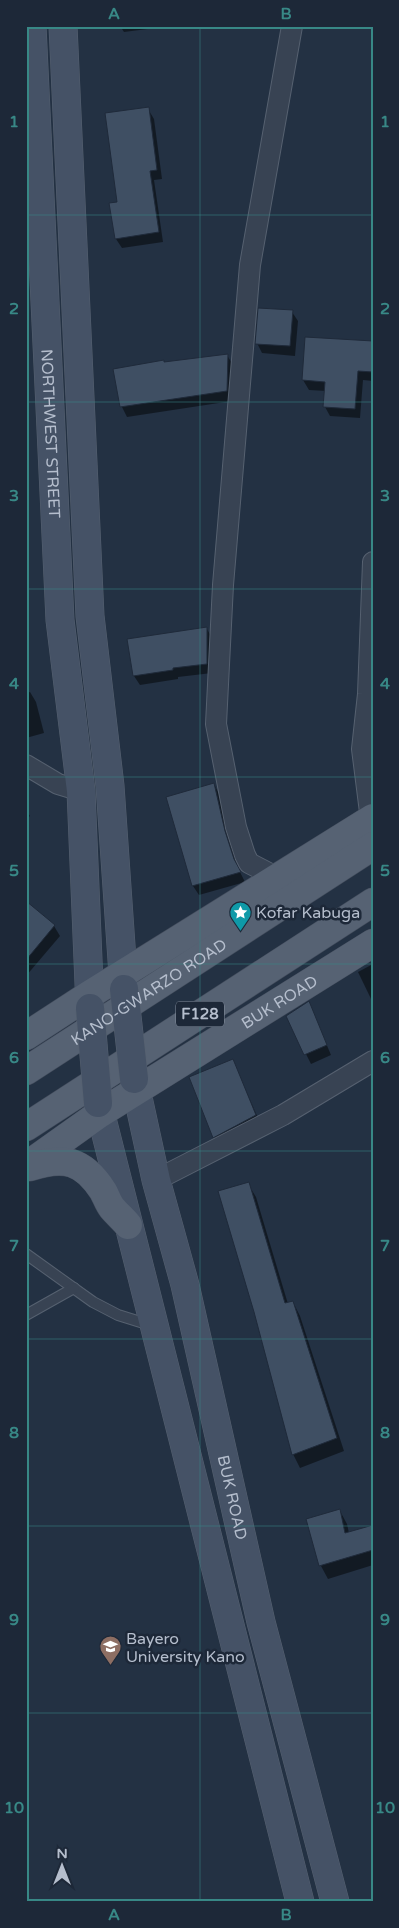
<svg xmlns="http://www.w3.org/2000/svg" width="399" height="1928" font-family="'Varela Round',sans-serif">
<rect width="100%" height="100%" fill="#233143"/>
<g fill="#0007">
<path d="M120,26H171L124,32Z"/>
<path d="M148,109L154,119L162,179L154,180L163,242L122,248L116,239L118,203Z"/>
<path d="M292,312L298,321L295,356L262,353L257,343Z"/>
<path d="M306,338L373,343V381L363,380L360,418L330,416L325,407L326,391L309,390L303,380Z"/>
<path d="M227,355L233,365L232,401L127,417L122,407L115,370Z"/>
<path d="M207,629L212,638V673L178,677V679L140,685L134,676Z"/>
<path d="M30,692L36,702L44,733L26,738V693Z"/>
<path d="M214,784L219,794L230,842L239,870L245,882L199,895L193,886Z"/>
<path d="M26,810L30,816L26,819Z"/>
<path d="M26,903L54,926L60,936L26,976Z"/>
<path d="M373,964V1003L358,972Z"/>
<path d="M309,1003L331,1055L311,1064L287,1016Z"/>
<path d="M233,1061L261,1125L220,1146L214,1137Z"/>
<path d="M248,1184L256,1197L288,1304L293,1302L300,1316L344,1451L300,1468L293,1454L255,1312Z"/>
<path d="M340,1511L347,1524L349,1533L373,1526V1565L328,1579L321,1566L308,1520Z"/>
</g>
<g fill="#3f4f63" stroke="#1f2a3a">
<path d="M149,107L157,170L150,171L159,232L115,239L109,203L117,202L105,113Z"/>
<path d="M258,308L293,310L290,346L255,344Z"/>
<path d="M305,337L373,341V372L358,371L355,409L323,407L325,382L302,380Z"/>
<path d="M228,354L227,391L120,407L113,369L164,360V362Z"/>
<path d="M207,627V664L173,668V670L133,676L127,639Z"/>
<path d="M214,783L225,831L234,859L241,872L192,886L166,797Z"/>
<path d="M26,901L55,925L26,960Z"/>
<path d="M309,1001L327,1045L304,1055L286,1016Z"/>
<path d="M233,1059L256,1115L213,1138L189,1077Z"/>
<path d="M249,1182L285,1303L293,1301L337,1438L292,1455L254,1312L218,1191Z"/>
<path d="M340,1509L345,1533L373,1525V1550L319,1566L306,1519Z"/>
</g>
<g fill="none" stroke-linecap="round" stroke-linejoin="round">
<defs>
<g id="service">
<path d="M26,1254L93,1302L118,1315L150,1325"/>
<path d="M26,1315L74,1288"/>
</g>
<g id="minor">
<path d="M26,765L58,784L81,791"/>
<path d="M371,820L362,749L368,694L373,562"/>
<path d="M278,878L249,863L245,855L236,827L216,724L223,585L250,265L292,26"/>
<path d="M156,1180L283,1115L373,1061"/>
</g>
<g id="secondary">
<path id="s1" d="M32,26L60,620L81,791L90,1008"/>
<path d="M63,26L90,616L110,786L124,989"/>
<path id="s2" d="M134,1079L156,1180L185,1285L261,1622L335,1902"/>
<path d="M98,1103L300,1902"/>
</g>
<g id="primary">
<path d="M26,1036L89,995L373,818"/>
<path id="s3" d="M26,1071L373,846"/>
<path d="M26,1127L373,902"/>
<path id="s4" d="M26,1166L99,1114L373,943"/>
<path d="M30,1167C64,1156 83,1160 103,1191C106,1196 108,1203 112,1208C117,1214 123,1219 128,1225"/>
</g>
</defs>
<use href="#service" stroke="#566170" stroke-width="12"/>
<use href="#minor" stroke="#566170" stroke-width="22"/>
<use href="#secondary" stroke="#566170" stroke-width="29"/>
<use href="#primary" stroke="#424c5c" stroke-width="29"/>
<use href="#service" stroke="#384353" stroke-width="10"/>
<use href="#minor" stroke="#384353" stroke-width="20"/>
<use href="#secondary" stroke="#455266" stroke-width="28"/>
<use href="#primary" stroke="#566273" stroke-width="28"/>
<defs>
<g id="secondary-bridge">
<path d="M124,989L134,1079"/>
<path d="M90,1008L98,1103"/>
</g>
</defs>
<use href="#secondary-bridge" stroke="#566170" stroke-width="29" stroke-linecap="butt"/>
<use href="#secondary-bridge" stroke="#455266" stroke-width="28"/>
</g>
<path fill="none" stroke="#388886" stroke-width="1" stroke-opacity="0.55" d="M200,26V1902M26,215H373M26,402H373M26,589H373M26,777H373M26,964H373M26,1151H373M26,1339H373M26,1526H373M26,1713H373"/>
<defs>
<symbol id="sight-pin" viewBox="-11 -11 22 30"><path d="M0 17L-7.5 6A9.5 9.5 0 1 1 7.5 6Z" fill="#0f9aa8" stroke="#1d2838"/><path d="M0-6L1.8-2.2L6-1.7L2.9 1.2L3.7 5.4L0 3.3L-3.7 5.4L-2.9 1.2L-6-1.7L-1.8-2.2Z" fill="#fff"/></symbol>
<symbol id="university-pin" viewBox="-11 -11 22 30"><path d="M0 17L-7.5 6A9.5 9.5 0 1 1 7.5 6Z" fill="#8d6e63" stroke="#1d2838"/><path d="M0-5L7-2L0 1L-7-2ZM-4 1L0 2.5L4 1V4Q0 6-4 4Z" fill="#fff"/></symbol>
</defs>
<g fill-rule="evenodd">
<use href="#sight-pin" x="228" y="900" width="25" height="34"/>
<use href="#university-pin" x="98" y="1634" width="25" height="34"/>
</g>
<g text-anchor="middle" stroke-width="5" stroke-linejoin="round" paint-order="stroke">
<rect fill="#1d2838" stroke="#8791a0" stroke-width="1" x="176" y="1001.5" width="48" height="25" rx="4"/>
<g font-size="15" font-weight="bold" fill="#b5becd">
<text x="200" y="1019">F128</text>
</g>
<g font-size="16" fill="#b5becd" stroke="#1d2838">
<text dy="6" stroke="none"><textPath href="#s1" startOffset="408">NORTHWEST STREET</textPath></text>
<text dy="6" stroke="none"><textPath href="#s3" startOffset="146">KANO-GWARZO ROAD</textPath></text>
<text dy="6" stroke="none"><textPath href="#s4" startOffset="302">BUK ROAD</textPath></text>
<text dy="6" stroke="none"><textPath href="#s2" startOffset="430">BUK ROAD</textPath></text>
</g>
<g font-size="16" fill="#b5becd" stroke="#1d2838" text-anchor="start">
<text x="256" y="918">Kofar Kabuga</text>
<text x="126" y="1644">Bayero<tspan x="126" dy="18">University Kano</tspan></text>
</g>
</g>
<rect width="399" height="1928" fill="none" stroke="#1d2838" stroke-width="55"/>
<g transform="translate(62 1866)" stroke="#1d2838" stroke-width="4" paint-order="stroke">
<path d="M0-4L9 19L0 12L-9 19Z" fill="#b5becd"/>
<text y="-8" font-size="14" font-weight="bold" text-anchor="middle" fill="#b5becd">N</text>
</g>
<rect x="28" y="28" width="344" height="1872" fill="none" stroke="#388886" stroke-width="2"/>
<g font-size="16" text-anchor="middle" font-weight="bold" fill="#388886">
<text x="114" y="19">A</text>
<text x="286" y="19">B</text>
<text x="14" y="127">1</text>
<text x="385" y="127">1</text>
<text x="14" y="314">2</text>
<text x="385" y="314">2</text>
<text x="14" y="501">3</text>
<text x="385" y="501">3</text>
<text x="14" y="689">4</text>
<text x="385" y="689">4</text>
<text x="14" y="876">5</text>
<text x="385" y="876">5</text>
<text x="14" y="1063">6</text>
<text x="385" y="1063">6</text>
<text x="14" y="1251">7</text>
<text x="385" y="1251">7</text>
<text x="14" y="1438">8</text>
<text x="385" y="1438">8</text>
<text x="14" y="1625">9</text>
<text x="385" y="1625">9</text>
<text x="14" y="1813">10</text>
<text x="385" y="1813">10</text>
<text x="114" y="1920">A</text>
<text x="286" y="1920">B</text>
</g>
</svg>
